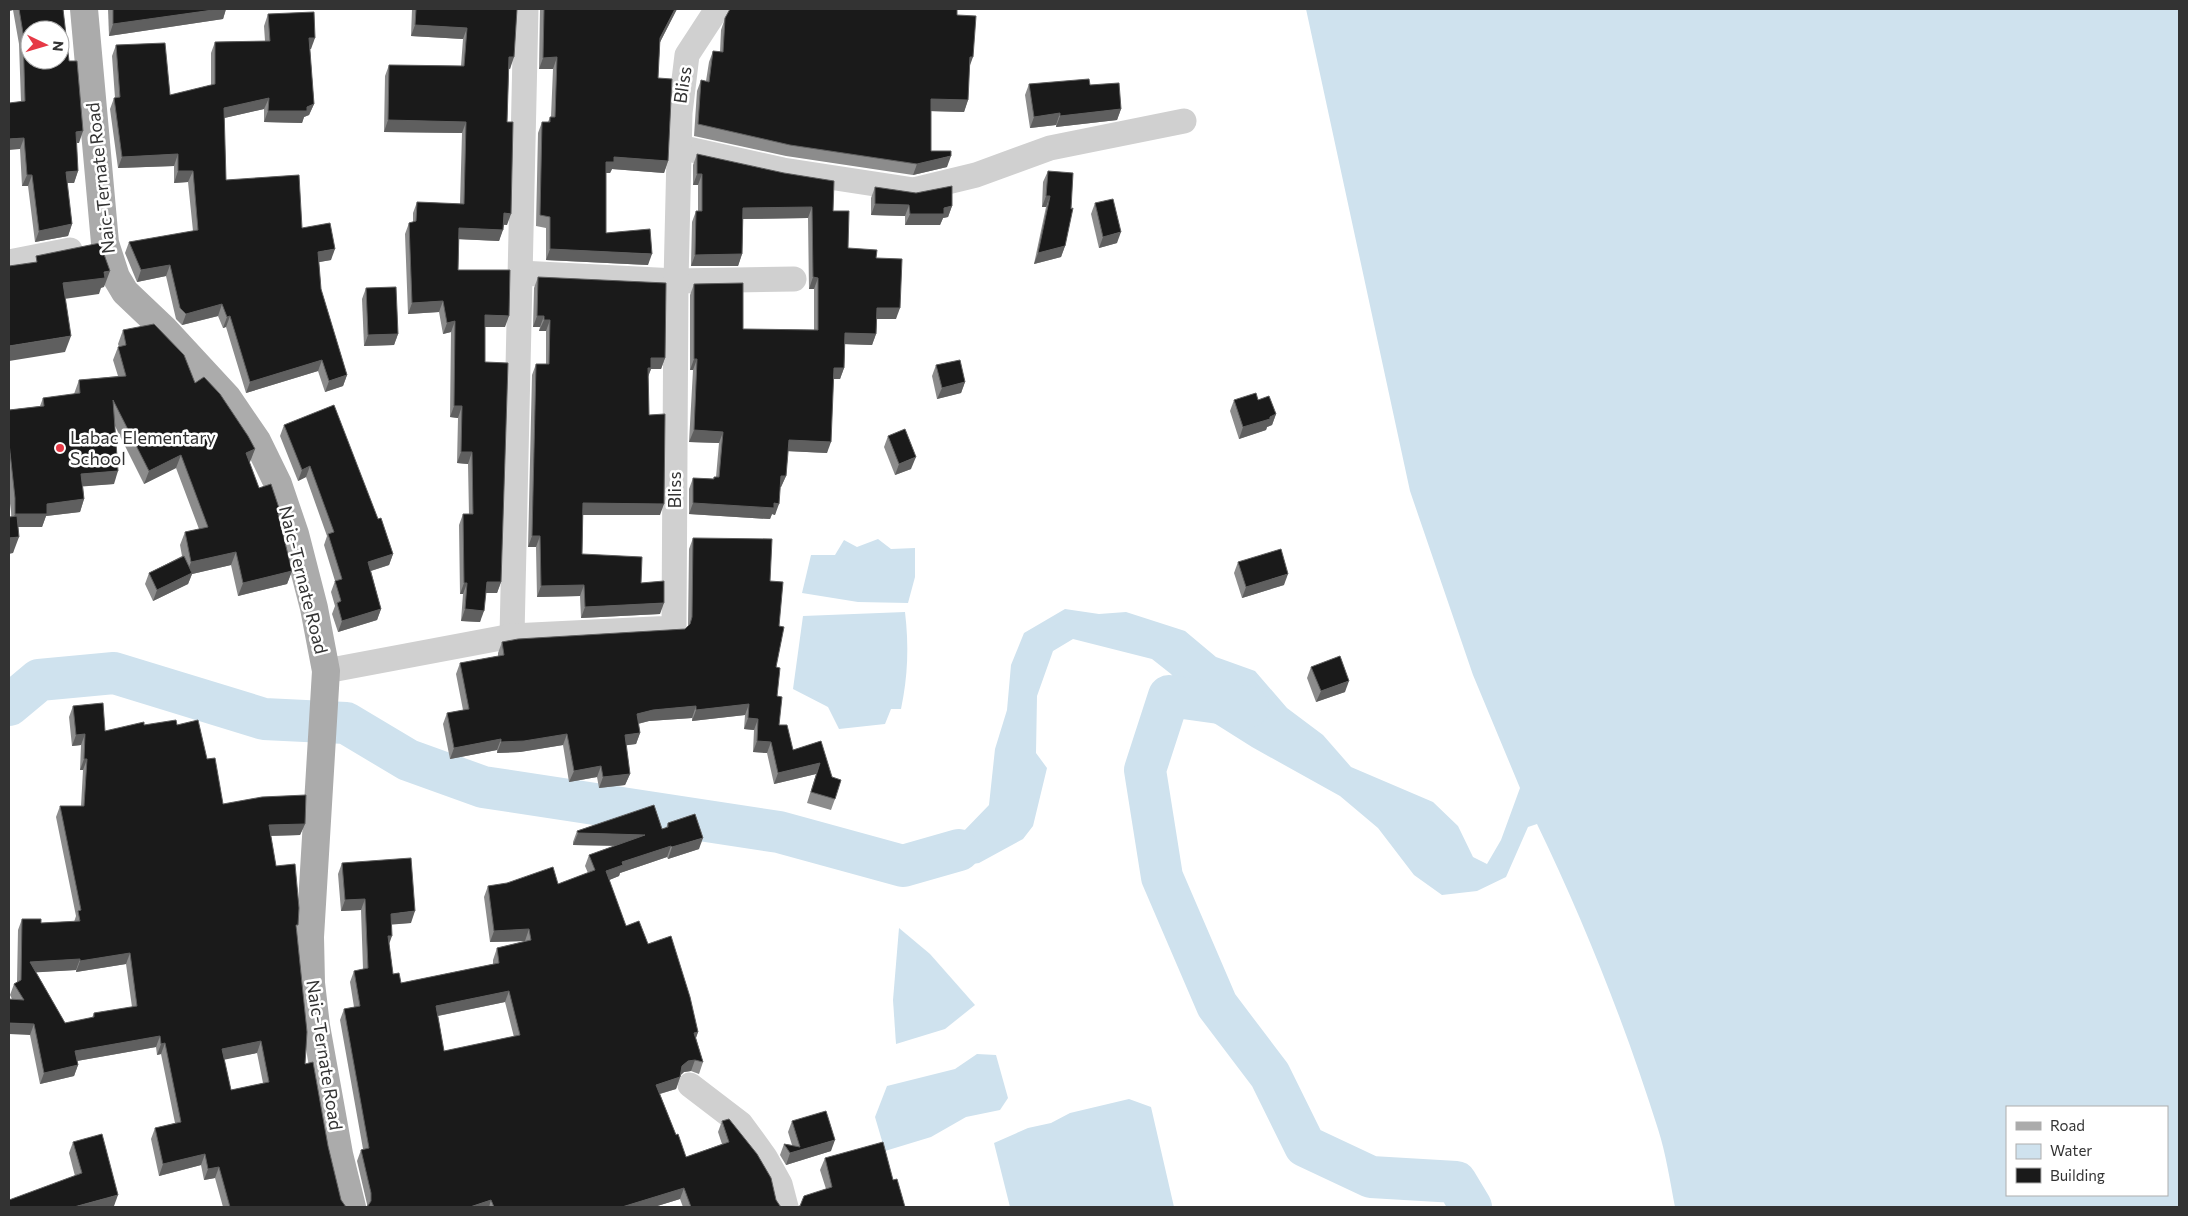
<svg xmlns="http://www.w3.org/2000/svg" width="2188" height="1216" font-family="Commissioner,sans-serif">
<rect width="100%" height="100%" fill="#fff"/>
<g fill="#cfe2ee" fill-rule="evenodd">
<path d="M1306,9H2179V1207H1675C1670,1181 1666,1154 1658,1129C1626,1027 1584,921 1537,824L1528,827L1506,877L1477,891L1442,895L1414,875L1378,828L1340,796L1252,747L1206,718L1171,674L1152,659L1073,639L1053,651L1037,696L1036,753L1047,768L1033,826L1023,839L979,863L935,870L903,866L960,835L989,805L995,749L1007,710L1011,665L1024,633L1065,609L1099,614L1126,612L1185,631L1216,657L1255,671L1287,708L1323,735L1351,767L1433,802L1458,826L1473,857L1487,864L1501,840L1520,788L1473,675L1410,491ZM2167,1107V1195H2007V1107Z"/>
<path d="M878,539L891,549L915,548V577L908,603L858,602L802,593L811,555H835L844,540L857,547Z"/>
<path d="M905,612C909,646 908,676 901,709H891L885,724L839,729L828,707L793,689L803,616Z"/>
<path d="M899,928L930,954L975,1005L945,1029L896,1044L893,1000Z"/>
<path d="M977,1054L996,1055L1008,1098L1000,1110L966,1117L931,1137L885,1151L875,1117L887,1086L955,1069Z"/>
<path d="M1129,1099L1151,1107L1174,1207H1010L994,1143L1028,1128L1051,1123L1070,1113Z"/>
</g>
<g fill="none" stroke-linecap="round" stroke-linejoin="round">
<g stroke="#cfe2ee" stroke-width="42">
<path d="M9,705L39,680L114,673L264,719L346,723L408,760L483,787L779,832L903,866L959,850"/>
<path d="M1248,707L1169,696L1145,770L1162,877L1217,1005L1270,1075L1305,1146L1371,1177L1456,1182L1471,1207"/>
</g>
<g stroke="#d0d0d0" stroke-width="25">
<path d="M679,147L783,170L914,190L976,175L1050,148L1184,121"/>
<path d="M9,262L70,250"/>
<path d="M520,273L676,281L794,279"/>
<path d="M512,636L526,9"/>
<path d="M326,671L512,636L674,628L676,281L680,113L687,55L717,9"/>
<path d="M690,1085L741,1124L765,1157L780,1184L786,1207"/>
</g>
<path stroke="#ababab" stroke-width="28" d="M84,9L105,243L116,277L125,292L165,330L227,397L257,441L278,484L295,534L314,608L326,671L310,937L311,983L316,1026L339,1154L352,1207"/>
</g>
<g fill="#8c8c8c" fill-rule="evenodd">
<path d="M9,9H63L69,61L79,143H76L78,171L74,183H67L72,224L68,236L35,242L28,186H22L20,149L21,102L19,44L13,10L9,11Z"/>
<path d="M108,9H226L223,19L109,36Z"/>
<path d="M412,9H517L510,69L509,68L507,122V225H504L499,241L459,239L458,270L505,327H485V362L501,582L497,593H486L480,622L461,621L463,594H460L459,525L463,514H469L468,464L457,463L458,418L450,417L451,332L443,334L439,312L408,314L405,234L409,223L413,222V213L417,202L460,204L462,133L384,132L385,76L389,65L461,66L463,39L411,36Z"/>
<path d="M540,9H677L660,42L658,78L668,161L664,173L612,169L610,173H606V233L648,265L546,260V228L536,226L538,133L542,122H548L550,117H551L553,69H539Z"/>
<path d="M268,14L311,49H310L314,104L309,115L304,117L302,123L264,122V109L224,118L226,180L302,228L331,260L319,262L321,289L347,375L343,386L325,392L318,371L246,393L226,327L223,328L218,316L182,325L176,319L166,276L137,282L125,253L129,242L193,231L188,182L174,183V166L118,168L110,109L114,98H115L112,56L116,45L170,95L211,85V53L215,42L265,41L264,26Z"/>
<path d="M957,15L969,68L968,100L964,112L931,111V151L947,167L913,175L786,156L694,136L697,91L701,80L706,81L709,62L713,51L720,52L721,30L725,18Z"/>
<path d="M1029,84L1090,85L1121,109L1117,120L1056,127V125L1030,128L1025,95Z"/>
<path d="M697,154L833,211L848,248L876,258L896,319H877L876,334L872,345L845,344L844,368L840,379H833L827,453L788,451L786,476L781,487H780L775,515L772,514L770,519L689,514V489L693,478L713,479L714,477H716L719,443L689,442L693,370H690V295L694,284L743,329L814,330V289H809L808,218L743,219L742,254L738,266H691L692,222L696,211H698V185H693V165Z"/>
<path d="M1048,171L1071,209L1065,246L1061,257L1034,264L1046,207H1042L1043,182Z"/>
<path d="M875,187L952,206L948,217L943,218L940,225H905V216L871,215V198Z"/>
<path d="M1095,203L1117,243L1099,248L1091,214Z"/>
<path d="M538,277L665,358L661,369H651L648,377L649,415L660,515H583L582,554L641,583L660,614L581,618L580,596L537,597L536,547H528L532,375L536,364H546V331H539L540,327H533L534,288Z"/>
<path d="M366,288L398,334L394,345L364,346L362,299Z"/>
<path d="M123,330L195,383L255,449L249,463L259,488L279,518L292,571L287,584L238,596L231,565L192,574L188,584L153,601L145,584L149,573L182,556L180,545L185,532L199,529L176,468L144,484L115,426L114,484L83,486L84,499L80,512L46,516L42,527H18L13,553L11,511L9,496V410L40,406L43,398L74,394L79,380L118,376L113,360L118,347H119L118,344Z"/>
<path d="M936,365L965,382L961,393L937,399L932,376Z"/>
<path d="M1234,400H1258L1276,414L1272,425L1267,427L1266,430L1239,439L1230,411Z"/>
<path d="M284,425L378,519L393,554L389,565L371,571L381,609L377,620L338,632L332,614L335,606L331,592L335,581L324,545L327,536L306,477L298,481L280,436Z"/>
<path d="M888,436L911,469L895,475L884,447Z"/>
<path d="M693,538L770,581L779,626L776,667L777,696L779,725L793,750L821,741L835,799L831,810L807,803L816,774L774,784L767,753L753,752L754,730L744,729L745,715L692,721V718L649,721L638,724L640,733L636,744L626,745L630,774L625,785L599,788L597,777L569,782L563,745L520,752L497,753V750L450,759L443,724L447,713L463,710L456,674L460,663L498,656V653L502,642L685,629L688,626L689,549Z"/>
<path d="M1238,562L1284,585L1242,598L1234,573Z"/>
<path d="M1311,667L1345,692L1316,702L1307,678Z"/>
<path d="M73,706L105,731L144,725H177L207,759L223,804L305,824L300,835L271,836L276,866L296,931L305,1064L328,1146L341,1200L346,1207H223L215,1178L204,1180L201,1165L159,1176L151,1139L155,1128L175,1123L161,1054L157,1055L156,1047L77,1061L78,1065L74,1076L40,1084L30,1035L10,995L14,984L17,982L18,930L22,919L41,923L74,922L76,916L56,817L60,806H81L83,770H80L81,745L72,746L69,717ZM126,964L132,1007L94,1013L92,1018L65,1023L36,972L76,970V972ZM257,1053L263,1083L231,1090L224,1059Z"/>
<path d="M668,823L699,849L668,859L667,857L620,873L619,876L609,880L626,926L648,944L698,1032L696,1038L703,1062L699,1074L691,1071L684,1072L681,1075L676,1089L660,1094L676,1135L686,1157L722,1144L718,1132L722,1121L780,1206L782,1207H683L680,1199L654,1207H367V1204L357,1161L361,1150L363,1149L340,1020L344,1009L354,1007L350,982L354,971L363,969L361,910L341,911L338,874L342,863L411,923L392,924L389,943L393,974L401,983L493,964V960L497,948L525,941L490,942L484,897L488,886L558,884L588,873L585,866L589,855L614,846L573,845V842L577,831L662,829L666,828ZM505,1002L514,1037L444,1051L438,1016Z"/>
<path d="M792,1121L831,1151L786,1165L780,1155L784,1144L792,1145L788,1132Z"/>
<path d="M73,1142L114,1206L75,1176L69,1153Z"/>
<path d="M825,1158L893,1180L800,1206L826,1189L820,1170Z"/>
</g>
<g fill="#5f5f5f">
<path d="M9,9H14L13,10L9,11Z"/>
<path d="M220,9H226L223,19L109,36L113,24Z"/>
<path d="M675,9H677L656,50L660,38Z"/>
<path d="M415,25L467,28L463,39L411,36Z"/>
<path d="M309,38H315L311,49L305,50Z"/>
<path d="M509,57H514L510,69L505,68Z"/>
<path d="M557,57L553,69H539L543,58Z"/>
<path d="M970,57H973L969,68Z"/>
<path d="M269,98L264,109L220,119L224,108Z"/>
<path d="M931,99L968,100L964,112L927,111Z"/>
<path d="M314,104L309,115L304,117L302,123L264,122L268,111L307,107Z"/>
<path d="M1121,109L1117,120L1056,127L1060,116Z"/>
<path d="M1060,113L1056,125L1030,128L1034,117Z"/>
<path d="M388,120L466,122L462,133L384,132Z"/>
<path d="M83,131L79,143H71L76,132Z"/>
<path d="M24,138L20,149L9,150V139Z"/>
<path d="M178,154L174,166L118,168L122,157Z"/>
<path d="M951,156L947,167L913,175L917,164Z"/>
<path d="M614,157L668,161L664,173L612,169L610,173H602L606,162Z"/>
<path d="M78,171L74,183H62L66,172Z"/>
<path d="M178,171H193L188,182L174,183Z"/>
<path d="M697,174H702L698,185H693Z"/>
<path d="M27,175H32L28,186H22Z"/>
<path d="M1046,196H1050L1046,207H1042Z"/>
<path d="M875,204L909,205L905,216L871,215Z"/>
<path d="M952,206L948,217L943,218L940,225H905L910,214Z"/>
<path d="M812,207L808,218L739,219L743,208Z"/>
<path d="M504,213L511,214L507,225L500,224Z"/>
<path d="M72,224L68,236L35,242L39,231Z"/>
<path d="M459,228L503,230L499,241L455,239Z"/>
<path d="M1121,232L1117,243L1099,248L1103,237Z"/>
<path d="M1065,246L1061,257L1034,264L1038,253Z"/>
<path d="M335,249L331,260L314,263L318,252Z"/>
<path d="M550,249L652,254L648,265L546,260Z"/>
<path d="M742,254L738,266H691L695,255Z"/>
<path d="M170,265L166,276L137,282L141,270Z"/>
<path d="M110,271L104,287L101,288L99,294L57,300L63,283Z"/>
<path d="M813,277L818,278L814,289H809Z"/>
<path d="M443,301L439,312L408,314L412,303Z"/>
<path d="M222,304L218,316L182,325L186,314Z"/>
<path d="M877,308H900L896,319H873Z"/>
<path d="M485,315L509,316L505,327H481Z"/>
<path d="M230,316L226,327L223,328L227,317Z"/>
<path d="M537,316H544L540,327H533Z"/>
<path d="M544,320H550L546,331H539Z"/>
<path d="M455,321L451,332L443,334L447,323Z"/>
<path d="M845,333L876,334L872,345L841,344Z"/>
<path d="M398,334L394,345L364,346L368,335Z"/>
<path d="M71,336L65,352L9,361V346Z"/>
<path d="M651,358H665L661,369H651L647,379H644Z"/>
<path d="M694,359H697L693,370H690Z"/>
<path d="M322,360L318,371L246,393L250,382Z"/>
<path d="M834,368H844L840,379H830Z"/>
<path d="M347,375L343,386L325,392L329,381Z"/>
<path d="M965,382L961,393L937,399L942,388Z"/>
<path d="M454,406H462L458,418L450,417Z"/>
<path d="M1276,414L1272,425L1267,427L1266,430L1239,439L1243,427Z"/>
<path d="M694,430L723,432L719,443L689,442Z"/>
<path d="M789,440L831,442L827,453L785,451Z"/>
<path d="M255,449L250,462L241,466L246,453Z"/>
<path d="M461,452H472L468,464L457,463Z"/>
<path d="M181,455L176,468L144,484L149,471Z"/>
<path d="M916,457L911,469L895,475L899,464Z"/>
<path d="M310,466L306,477L298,481L302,470Z"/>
<path d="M118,471L114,484L76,487L81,474Z"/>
<path d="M781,476H786L781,487H777Z"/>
<path d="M84,499L80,512L46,516L42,527H10L15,514L47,504Z"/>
<path d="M583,503L664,504L660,515H579Z"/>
<path d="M693,503H774L779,504L775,515L772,514L770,519L689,514Z"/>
<path d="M532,536H540L536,547H528Z"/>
<path d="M19,537L13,553L9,554V538Z"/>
<path d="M236,552L231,565L192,574L188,584L153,601L157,590L186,575L191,562Z"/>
<path d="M393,554L389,565L364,573L368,562Z"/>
<path d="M292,571L287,584L238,596L243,583Z"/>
<path d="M1288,574L1284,585L1242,598L1246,587Z"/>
<path d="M487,582H501L497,593H483Z"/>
<path d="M464,583H467L463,594H460Z"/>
<path d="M584,585L580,596L537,597L541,586Z"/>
<path d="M664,603L660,614L581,618L585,607Z"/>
<path d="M381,609L377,620L338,632L342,621Z"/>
<path d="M465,609L484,611L480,622L461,621Z"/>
<path d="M1349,681L1345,692L1316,702L1321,691Z"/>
<path d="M749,704L745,715L692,721L696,710Z"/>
<path d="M696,706L692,718L649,721L633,725L637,714L653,710Z"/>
<path d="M748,718L758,719L754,730L744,729Z"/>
<path d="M640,733L636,744L621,746L625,735Z"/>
<path d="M85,734L81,745L72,746L76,735Z"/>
<path d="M567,734L563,745L520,752L497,753L501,742Z"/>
<path d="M501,739L497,750L450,759L454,748Z"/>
<path d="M757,741L771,742L767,753L753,752Z"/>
<path d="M84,759H87L83,770H80Z"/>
<path d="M820,763L816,774L774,784L778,773Z"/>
<path d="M601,766L597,777L569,782L574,771Z"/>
<path d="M630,774L625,785L599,788L603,777Z"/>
<path d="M305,824L300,835L265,836L269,825Z"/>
<path d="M578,833L645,835L641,846L573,845Z"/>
<path d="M703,838L699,849L668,859L672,847Z"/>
<path d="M671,846L667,857L620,873L619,876L602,883L606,871L622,862Z"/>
<path d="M365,899L361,910L341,911L345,900Z"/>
<path d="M415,911L411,923L387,925L391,914Z"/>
<path d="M529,929L525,941L490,942L494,931Z"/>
<path d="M388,936H392L388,947Z"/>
<path d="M130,953L126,964L76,972L80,961Z"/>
<path d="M80,959L76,970L26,973L30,962Z"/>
<path d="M509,991L505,1002L432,1017L436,1006Z"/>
<path d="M9,1023L34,1024L30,1035L9,1034Z"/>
<path d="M698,1032L694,1043V1033Z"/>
<path d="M160,1036L156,1047L71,1062L75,1051Z"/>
<path d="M261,1041L257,1053L218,1061L222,1049Z"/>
<path d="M165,1043L161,1054L157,1055L161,1044Z"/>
<path d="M695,1060L691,1071L684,1072L678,1077L682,1066L688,1061Z"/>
<path d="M78,1065L74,1076L40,1084L44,1073Z"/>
<path d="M680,1077L676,1089L652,1096L656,1085Z"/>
<path d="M835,1140L831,1151L786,1165L790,1153Z"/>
<path d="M205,1154L201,1165L159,1176L163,1164Z"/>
<path d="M219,1167L215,1178L204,1180L208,1169Z"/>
<path d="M684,1188L680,1199L654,1207H622Z"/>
<path d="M118,1195L114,1206L111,1207H74Z"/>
<path d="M491,1200L489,1207H470Z"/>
</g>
<g fill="#1a1a1a" stroke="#5f5f5f" fill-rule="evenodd">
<path d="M19,9H63L69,61H77L83,131L76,132L78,171L66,172L72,224L39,231L32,175H27L24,138L9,139V103L25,101L23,33ZM30,30H60V60H30Z"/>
<path d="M113,9H220L113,24Z"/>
<path d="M416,9H517L514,57H509L507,122H513L511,214L504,213L503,230L459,228L458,270H510L509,316L485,315V362L508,363L501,582H487L484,611L465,609L467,583H464L463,514H473L472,452H461L462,406H454L455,321L447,323L443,301L412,303L409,223L416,221L417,202L464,204L466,122L388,120L389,65L464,66L467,28L415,25Z"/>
<path d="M544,9H675L660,38L658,78L672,79L668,161L614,157V162H606V233L650,229L652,254L550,249V217L540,215L542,122H550V117H555L557,57L543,58Z"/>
<path d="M730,9H957V15L976,16L973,57H970L968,100L931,99V151H951V156L917,164L790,145L698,124L701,80L709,82L713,51L723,52L725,18Z"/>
<path d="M314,12L315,38H309L314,104L307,107V111H268L269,98L224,108L226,180L299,175L302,228L330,223L335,249L318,252L321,289L347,375L329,381L322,360L250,382L230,316L227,317L222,304L186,314L180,308L170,265L141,270L129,242L198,230L193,171H178V154L122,157L114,98L120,97L116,45L165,43L170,95L215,84V42L270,41L268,14Z"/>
<path d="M1089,79L1090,85L1119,83L1121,109L1060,116V113L1034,117L1029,84Z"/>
<path d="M697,154L784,173L834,181L833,211H849L848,248L877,250L876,258L902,259L900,308H877L876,334L845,333L844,368H834L831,442L789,440L786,476H781L779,504L774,503V508L693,503V478L714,479V477H719L723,432L694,430L697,359H694V284L743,283V329L818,330V278L813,277L812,207L743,208L742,254L695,255L696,211H702V174H697Z"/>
<path d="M1048,171L1073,173L1071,209L1073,208L1065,246L1038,253L1050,196H1046Z"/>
<path d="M952,186V206L944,208V214H910L909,205L875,204V187L916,193Z"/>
<path d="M1113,199L1121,232L1103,237L1095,203Z"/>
<path d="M100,243L110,271L104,272L105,278L63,283L71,336L9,346V266L37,262L36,256Z"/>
<path d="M538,277L666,283L665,358H651V368H648L649,415L665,414L664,504L583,503L582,554L642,557L641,583L664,581V603L585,607L584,585L541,586L540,536H532L536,364H549L550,320H544V316H537Z"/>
<path d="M396,287L398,334L368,335L366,288Z"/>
<path d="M154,324L184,355L195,383L204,377L220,394L248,436L255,449L246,453L259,488L271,484L281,514H278L292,571L243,583L236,552L191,562L185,532L208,527L181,455L149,471L113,400L118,471L81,474L84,499L47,504V514H15V498L9,443V410L44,406L43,398L80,393L79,380L126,376L118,347L126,345L123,330Z"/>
<path d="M960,360L965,382L942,388L936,365Z"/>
<path d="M1256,393L1258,400L1269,396L1276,414L1270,417V419L1243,427L1234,400Z"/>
<path d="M334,405L378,519L381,518L393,554L368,562L381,609L342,621L337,603L341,601L335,581L342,579L328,534L334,532L310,466L302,470L284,425Z"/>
<path d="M905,429L916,457L899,464L888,436Z"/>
<path d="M17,516L19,537L9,538V517Z"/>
<path d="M693,538L772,539L770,581L783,582L779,626L784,627L776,667L780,668L777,696L782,697L779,725H787L793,750L821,741L832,777L841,780L835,799L811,792L820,763L778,773L771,742L757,741L758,719L748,718L749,704L696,710V706L653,710L637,714L640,733L625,735L630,774L603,777L601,766L574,771L567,734L524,741L501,742V739L454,748L447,713L469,709L460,663L504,655L502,642L518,639L685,629L690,624L692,617Z"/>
<path d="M1281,549L1288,574L1246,587L1238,562Z"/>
<path d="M184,556L192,573L157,590L149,573Z"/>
<path d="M1340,656L1349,681L1321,691L1311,667Z"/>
<path d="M103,703L105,731L144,722V725L176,720L177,725L198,720L207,759L215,758L223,804L262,797L306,795L305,824L269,825L276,866L295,864L299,908L298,925H296L307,1032L305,1064L313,1062L328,1146L341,1200L346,1207H230L219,1167L208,1169L205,1154L163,1164L155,1128L181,1122L165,1043L161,1044L160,1036L75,1051L78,1065L44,1073L34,1024L9,1023V999L24,1000L14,984L21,980L22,919H41V923L80,921L78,911L81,910L60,806H84L87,759H84L85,734L76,735L73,706ZM130,953L137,1006L94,1013V1017L65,1023L30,962L80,959V961ZM261,1041L269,1082L231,1090L222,1049Z"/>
<path d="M654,805L662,829L668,827V823L695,814L703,838L672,847L671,846L622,862L623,865L606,871L626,926L639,921L648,944L671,936L690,997L698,1032L694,1033L703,1062L695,1060L688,1061L682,1066L680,1077L656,1085L676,1135L678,1134L686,1157L729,1142L722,1121L729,1119L757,1154L771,1178L776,1200L780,1206L782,1207H691L684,1188L622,1207H494L491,1200L470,1207H367L371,1201V1193L361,1150L369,1148L344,1009L360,1006L354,971L368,968L365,899L345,900L342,863L411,858L415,911L391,914L392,936H388L393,974L399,973L401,983L499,963L497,948L531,940L529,929L494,931L488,886L507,883L553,867L558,884L595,870L589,855L645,835L578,833L577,831ZM509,991L520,1035L444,1051L436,1006Z"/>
<path d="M826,1111L835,1140L790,1153L784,1144L800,1147L792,1121Z"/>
<path d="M102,1134L118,1195L74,1207H9V1200L82,1173L73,1142Z"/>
<path d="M883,1142L893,1180L897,1179L905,1207H796L800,1206L804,1196L832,1187L825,1158Z"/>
</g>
<circle fill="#e63946" stroke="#fff" stroke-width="2" cx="60" cy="448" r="5"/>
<g text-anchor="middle" stroke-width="5" stroke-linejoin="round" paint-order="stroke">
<g font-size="18" fill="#333" stroke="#fff">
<text transform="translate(683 85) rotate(-82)" y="6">Bliss</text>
<text transform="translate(101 178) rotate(-96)" y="6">Naic-Ternate Road</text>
<text transform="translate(675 490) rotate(-90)" y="6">Bliss</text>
<text transform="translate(303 580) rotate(76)" y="6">Naic-Ternate Road</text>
<text transform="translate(324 1055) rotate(81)" y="6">Naic-Ternate Road</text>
</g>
<g font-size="18" fill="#333" stroke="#fff" text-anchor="start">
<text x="70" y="444">Labac Elementary<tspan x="70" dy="21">School</tspan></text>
</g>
</g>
<rect width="2188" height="1216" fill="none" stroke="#333333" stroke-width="20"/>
<rect x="2006" y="1106" width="162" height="90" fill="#ffffff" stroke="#adadad"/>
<rect x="2016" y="1122" width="25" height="8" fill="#ababab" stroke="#adadad"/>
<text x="2050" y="1131" font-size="15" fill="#333333">Road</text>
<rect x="2016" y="1144" width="25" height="15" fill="#cfe2ee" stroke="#adadad"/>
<text x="2050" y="1156" font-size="15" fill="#333333">Water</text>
<rect x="2016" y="1168" width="25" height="15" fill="#1a1a1a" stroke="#adadad"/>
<text x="2050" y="1181" font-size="15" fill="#333333">Building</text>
<g transform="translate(45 45) rotate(95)"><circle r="24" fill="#ffffff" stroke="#adadad"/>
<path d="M0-4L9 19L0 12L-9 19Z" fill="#e63946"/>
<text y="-8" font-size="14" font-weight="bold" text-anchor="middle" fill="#333333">N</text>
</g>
</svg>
